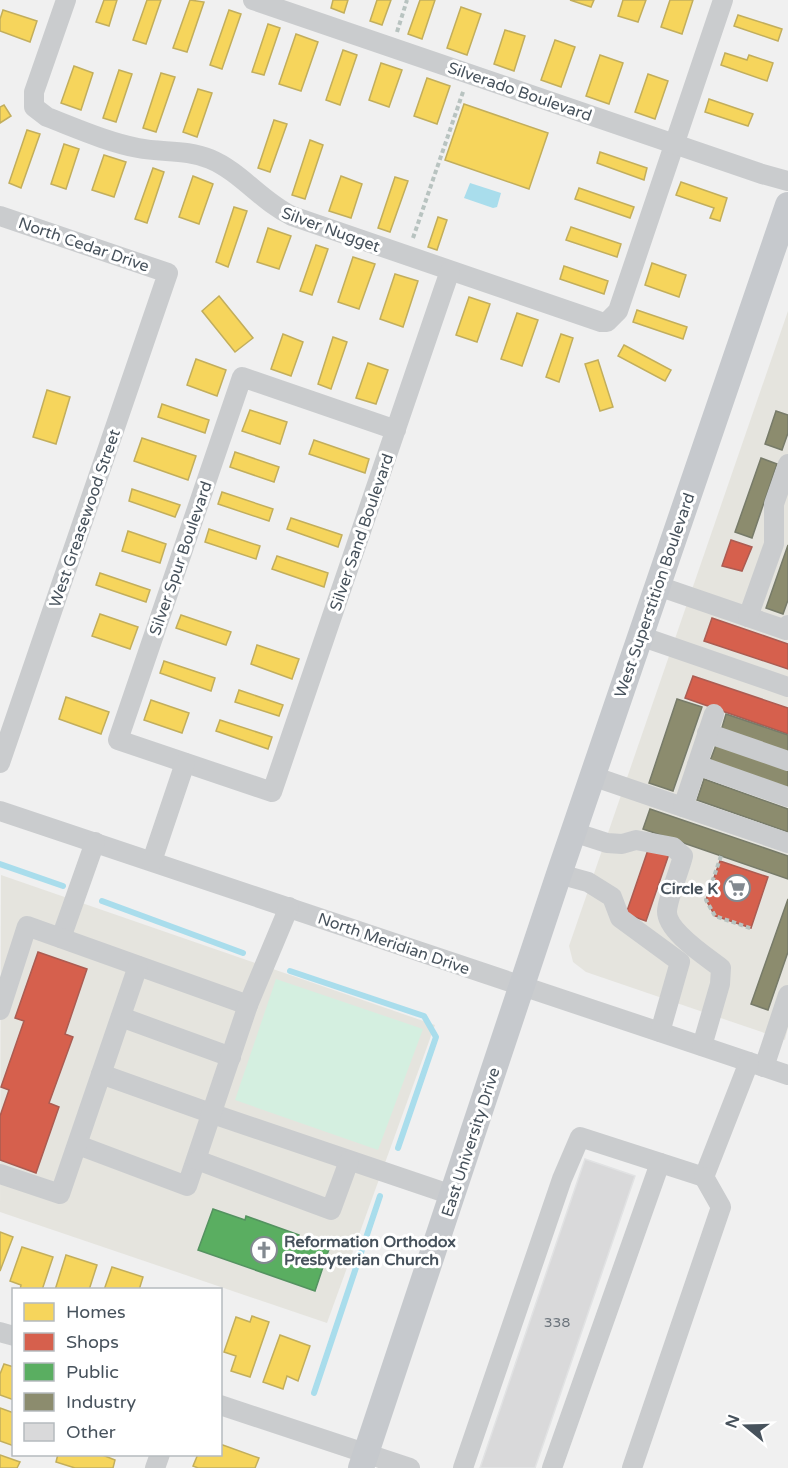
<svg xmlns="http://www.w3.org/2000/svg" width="788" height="1468" font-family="'Varela Round',sans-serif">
<rect width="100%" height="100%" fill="#f0f0f0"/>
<g fill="#e5e4de">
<path d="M788,311V1028L785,1040L586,972L573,962L569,946Z"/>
<path d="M1,875L435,1025L327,1323L0,1212Z"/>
</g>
<path fill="#d4efe0" d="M276,979L423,1029L378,1150L235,1100Z"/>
<path fill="#a9ddec" d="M470,183L501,193L497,207L493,208L464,198Z"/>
<g fill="#f6d55c" stroke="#c2ae5c" stroke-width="1.5">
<path d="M104,0H117L109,26L96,22Z"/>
<path d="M147,0H161L146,44L133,40Z"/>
<path d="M190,0L204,2L187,52L173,48Z"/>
<path d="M333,0H348L344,13L331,8Z"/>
<path d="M377,0H391L382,25L370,21Z"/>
<path d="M420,0H435L422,39L408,34Z"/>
<path d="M570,0H594L591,7Z"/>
<path d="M623,0H646L638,22L618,16Z"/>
<path d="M670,0H693L682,34L661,27Z"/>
<path d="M461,7L481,14L467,55L447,48Z"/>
<path d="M3,10L37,21L30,42L0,31V19Z"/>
<path d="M229,10L241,14L222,69L210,65Z"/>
<path d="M738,15L782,29L778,41L734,26Z"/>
<path d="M268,24L280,28L264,75L252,72Z"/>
<path d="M505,30L525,36L514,71L494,64Z"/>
<path d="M296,34L318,42L301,91L279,84Z"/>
<path d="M555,40L575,47L561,87L541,80Z"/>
<path d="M343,50L357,55L340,105L326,100Z"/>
<path d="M725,53L747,60L749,55L773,63L767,81L721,65Z"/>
<path d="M600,55L623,63L609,104L586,96Z"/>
<path d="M381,63L402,70L389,107L369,100Z"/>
<path d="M74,66L93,73L81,110L61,103Z"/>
<path d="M119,70L132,74L116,122L103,118Z"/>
<path d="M161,73L175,77L156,132L143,128Z"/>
<path d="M648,74L668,81L655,119L635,112Z"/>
<path d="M427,78L450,86L437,124L414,116Z"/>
<path d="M198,89L212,93L197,137L183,132Z"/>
<path d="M709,99L753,114L748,126L705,112Z"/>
<path d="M464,104L548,133L529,189L445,160Z"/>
<path d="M4,105L11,116L0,123V107Z"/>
<path d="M274,120L287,124L270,172L258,168Z"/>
<path d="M27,130L40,134L21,188L9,183Z"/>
<path d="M310,140L323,145L305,199L292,195Z"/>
<path d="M64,144L79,149L66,189L51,184Z"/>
<path d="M600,152L647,168L644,180L597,163Z"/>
<path d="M104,155L126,162L114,197L92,190Z"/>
<path d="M153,168L164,172L147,223L135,219Z"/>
<path d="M193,176L213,184L199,224L179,217Z"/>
<path d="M341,176L362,184L351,218L329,211Z"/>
<path d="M395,177L408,181L390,232L378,228Z"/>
<path d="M681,182L727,198L720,221L710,218L714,208L676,195Z"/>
<path d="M579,188L634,207L630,218L575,199Z"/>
<path d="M234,207L247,211L228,267L216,262Z"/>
<path d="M438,217L447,220L437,250L428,247Z"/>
<path d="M571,227L621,244L617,257L566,240Z"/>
<path d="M268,228L291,236L279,269L257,262Z"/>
<path d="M316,245L328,249L312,295L300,291Z"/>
<path d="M353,257L375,264L359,309L338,302Z"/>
<path d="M652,263L686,275L679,297L645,285Z"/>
<path d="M564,266L608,281L604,294L560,279Z"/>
<path d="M395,274L418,281L403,327L380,319Z"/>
<path d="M219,296L253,338L235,352L202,311Z"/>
<path d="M469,297L490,304L477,342L456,335Z"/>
<path d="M637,310L687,327L683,339L633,322Z"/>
<path d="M517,313L538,320L522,366L501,359Z"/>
<path d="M283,334L303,342L291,376L271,369Z"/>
<path d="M561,334L573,338L559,382L546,377Z"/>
<path d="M333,337L347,342L331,389L318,384Z"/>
<path d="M624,345L671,370L665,381L618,356Z"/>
<path d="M196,359L226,370L217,396L187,385Z"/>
<path d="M598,360L613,407L600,411L585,364Z"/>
<path d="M368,363L388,370L376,404L356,398Z"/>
<path d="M47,390L70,397L56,444L33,437Z"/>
<path d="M162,404L209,420L205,433L158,417Z"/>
<path d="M250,410L287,422L280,444L242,431Z"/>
<path d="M142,438L196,456L188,480L134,461Z"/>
<path d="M314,440L369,459L365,473L309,454Z"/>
<path d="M235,452L279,467L274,482L230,467Z"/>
<path d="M132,489L180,505L175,517L129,501Z"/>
<path d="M222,492L273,509L269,521L218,504Z"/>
<path d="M291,518L342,535L338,547L287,529Z"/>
<path d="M209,529L260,546L256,559L205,542Z"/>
<path d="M128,531L166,544L160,563L122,551Z"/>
<path d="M277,556L328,573L324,587L272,569Z"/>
<path d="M100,573L150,590L146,602L96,585Z"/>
<path d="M100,614L138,627L130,649L92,636Z"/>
<path d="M181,615L231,632L226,645L176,628Z"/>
<path d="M257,645L299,659L292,679L251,664Z"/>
<path d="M164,661L215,678L211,691L160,673Z"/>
<path d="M239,690L283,705L279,716L235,702Z"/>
<path d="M66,697L109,712L101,734L59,719Z"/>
<path d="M151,700L189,713L182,733L144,720Z"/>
<path d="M220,720L272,737L268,749L216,731Z"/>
<path d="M0,1232L13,1237L0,1271Z"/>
<path d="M22,1247L53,1257L42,1290H20L21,1285L10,1281Z"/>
<path d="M66,1255L97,1265L89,1290H55Z"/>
<path d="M112,1267L143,1277L139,1290H104Z"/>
<path d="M252,1316L269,1322L250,1377L231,1371L236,1356L224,1352L236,1317L250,1322Z"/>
<path d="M280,1335L310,1346L298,1381L287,1376L283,1389L263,1382Z"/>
<path d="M4,1364L14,1367V1400L0,1395V1374Z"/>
<path d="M0,1408L14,1413V1446L0,1441Z"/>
<path d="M220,1444L259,1458L255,1468H198L193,1466L198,1454H220Z"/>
<path d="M58,1454H100L115,1460L113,1468H75L56,1462Z"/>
<path d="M0,1455L20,1462L17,1468H0Z"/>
</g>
<g fill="#d6604d" stroke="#ab5c52" stroke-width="1.5">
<path d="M731,540L752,547L742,571L722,566Z"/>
<path d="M712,618L788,644V669L704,641Z"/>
<path d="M693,676L788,708V734L685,698Z"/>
<path d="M649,847L669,854L646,921L626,914Z"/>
<path d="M720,861L768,877L751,928L715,916L706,900Z"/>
<path d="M38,952L87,969L65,1034L73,1037L49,1103L59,1107L36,1173L0,1160V1116L9,1090L1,1087L24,1021L15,1018Z"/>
</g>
<path fill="#5aae61" stroke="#549260" stroke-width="1.5" d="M213,1209L245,1220L246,1216L299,1235L298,1239L329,1249L315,1291L198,1250Z"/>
<g fill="#8c8c6e" stroke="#777b69" stroke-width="1.5">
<path d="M776,411L788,415V433L782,450L765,444Z"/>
<path d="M761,458L777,464L752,538L735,532Z"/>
<path d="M788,545V600L783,614L766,608Z"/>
<path d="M677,699L702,707L673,791L649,783Z"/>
<path d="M726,714L788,735V754L721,731Z"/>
<path d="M716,745L788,770V788L710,761Z"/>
<path d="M704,779L788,809V832L697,800Z"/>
<path d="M650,809L788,856V879L643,829Z"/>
<path d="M788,899V952L768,1010L751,1004Z"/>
</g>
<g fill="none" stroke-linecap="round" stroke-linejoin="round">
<g stroke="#a9ddec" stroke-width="6">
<path d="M0,864L63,886"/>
<path d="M102,901L243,953"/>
<path d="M290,971L424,1016L436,1037L398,1148"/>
<path d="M314,1393L380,1196"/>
</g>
</g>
<path fill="#d9d9da" stroke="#e1e2e3" stroke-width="1.5" d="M585,1159L635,1176L535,1468H480Z"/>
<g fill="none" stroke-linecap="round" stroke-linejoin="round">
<g stroke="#b8c3c0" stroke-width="4" stroke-dasharray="4.5 3" stroke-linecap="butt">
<path d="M397,32L407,0"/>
<path d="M413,238L464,89"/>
<path d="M721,856L706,900L715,916L753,929"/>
</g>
<g stroke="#caccce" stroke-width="20">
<path d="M66,0L34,92V107L47,117C76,128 107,142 138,148C162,153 186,149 210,159C241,172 261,201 292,216L601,322H607L618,311L723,0"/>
<path d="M253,0L762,174L788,181"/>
<path d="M0,216L168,273L0,763"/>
<path d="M396,430L242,377L118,740L272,792L443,291L450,271"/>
<path d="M658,586L786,630L788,625"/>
<path d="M748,617L774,544V504L788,464"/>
<path d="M640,636L788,687"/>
<path d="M707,733L788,761"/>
<path d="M697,765L788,797"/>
<path d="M592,776L788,843"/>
<path d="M683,807L714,714"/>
<path d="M0,811L788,1075"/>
<path d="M573,832L607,843L622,844L636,840L673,847L683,856C679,872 668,897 667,911C666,931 707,957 721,968L720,984L702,1046"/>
<path d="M152,861L185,763"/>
<path d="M559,874L588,882L612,897L620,918L680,962L660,1032"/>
<path d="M61,938L95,842"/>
<path d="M0,1010L27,926L248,1005"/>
<path d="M121,1017L231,1057"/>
<path d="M764,1067L788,995"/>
<path d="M101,1074L213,1114L452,1195"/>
<path d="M78,1145L187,1186L248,1005L289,907"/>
<path d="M197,1160L331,1210L349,1161"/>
<path d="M0,1174L60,1194L138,966"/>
<path d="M0,1332L14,1336"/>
<path d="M220,1405L410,1468"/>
<path d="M155,1468L160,1454"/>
<path d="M463,1468L562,1179L580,1137L704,1177L749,1062"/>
<path d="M552,1468L660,1163"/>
<path d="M632,1468L721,1207L704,1177"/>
</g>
<path stroke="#c6c9cd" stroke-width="26" d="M361,1468L559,874L788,205"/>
</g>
<defs>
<symbol id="supermarket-ring" viewBox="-11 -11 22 22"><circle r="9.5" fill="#fff" stroke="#828990" stroke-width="1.5"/><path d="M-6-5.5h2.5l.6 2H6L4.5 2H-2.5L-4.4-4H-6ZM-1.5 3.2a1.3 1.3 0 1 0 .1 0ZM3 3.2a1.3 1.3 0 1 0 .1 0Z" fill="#828990"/></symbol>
<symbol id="church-ring" viewBox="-11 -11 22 22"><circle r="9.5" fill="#fff" stroke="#828990" stroke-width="1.5"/><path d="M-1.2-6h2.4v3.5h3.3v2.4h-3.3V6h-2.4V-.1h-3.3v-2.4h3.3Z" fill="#828990"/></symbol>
</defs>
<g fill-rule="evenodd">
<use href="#supermarket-ring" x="722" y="873" width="30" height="30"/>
<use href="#church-ring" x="249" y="1235" width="30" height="30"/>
</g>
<g text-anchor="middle" stroke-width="6" stroke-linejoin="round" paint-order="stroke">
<g font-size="14" fill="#6c747c">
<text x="557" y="1327">338</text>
</g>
<g font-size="16" fill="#47525c" stroke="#fff">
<text transform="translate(520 91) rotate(19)" y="6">Silverado Boulevard</text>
<text transform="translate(331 229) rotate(20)" y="6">Silver Nugget</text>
<text transform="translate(84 244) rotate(19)" y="6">North Cedar Drive</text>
<text transform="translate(84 518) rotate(-71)" y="6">West Greasewood Street</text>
<text transform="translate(361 532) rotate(-71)" y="6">Silver Sand Boulevard</text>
<text transform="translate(180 558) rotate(-71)" y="6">Silver Spur Boulevard</text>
<text transform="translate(654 595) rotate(-71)" y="6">West Superstition Boulevard</text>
<text transform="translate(394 943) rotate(19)" y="6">North Meridian Drive</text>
<text transform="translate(470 1142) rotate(-72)" y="6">East University Drive</text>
</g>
<g font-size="16" font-weight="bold" fill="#47525c" stroke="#fff" text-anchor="end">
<text x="718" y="894">Circle K</text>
<text x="284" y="1247" text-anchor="start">Reformation Orthodox<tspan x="284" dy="18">Presbyterian Church</tspan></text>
</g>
</g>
<rect x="12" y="1288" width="210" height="168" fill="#ffffff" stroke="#b5babe" stroke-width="1.5"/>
<rect x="24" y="1303" width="30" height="18" fill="#f6d55c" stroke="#b5babe" stroke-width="1.5"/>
<text x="66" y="1318" font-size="18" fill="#47525c">Homes</text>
<rect x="24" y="1333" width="30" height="18" fill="#d6604d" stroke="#b5babe" stroke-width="1.5"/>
<text x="66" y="1348" font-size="18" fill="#47525c">Shops</text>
<rect x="24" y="1363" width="30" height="18" fill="#5aae61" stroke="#b5babe" stroke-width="1.5"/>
<text x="66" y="1378" font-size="18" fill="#47525c">Public</text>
<rect x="24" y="1393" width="30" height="18" fill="#8c8c6e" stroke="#b5babe" stroke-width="1.5"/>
<text x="66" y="1408" font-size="18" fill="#47525c">Industry</text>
<rect x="24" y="1423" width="30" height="18" fill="#d9d9da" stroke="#b5babe" stroke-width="1.5"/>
<text x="66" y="1438" font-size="18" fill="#47525c">Other</text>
<g transform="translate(746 1426) rotate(289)" stroke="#ffffff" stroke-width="4.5" paint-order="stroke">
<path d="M0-4.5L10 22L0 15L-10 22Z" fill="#47525c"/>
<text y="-9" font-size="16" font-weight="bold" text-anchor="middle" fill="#47525c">N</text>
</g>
</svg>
